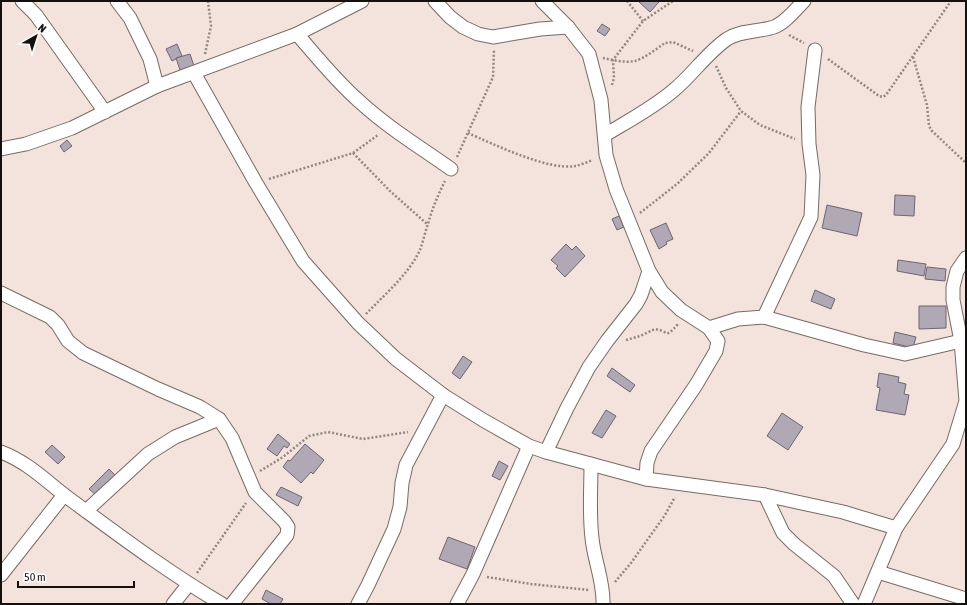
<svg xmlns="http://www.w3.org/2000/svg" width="967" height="605" font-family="'Asap Condensed',sans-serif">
<rect width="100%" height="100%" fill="#f3e3dc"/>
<g fill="#b0a8b4" stroke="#6d6570">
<path d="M638,1H658L659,2L650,12Z"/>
<path d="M602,24L610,29L605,36L597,31Z"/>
<path d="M177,44L182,56L172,61L166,49Z"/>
<path d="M190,54L195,69L181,73L176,58Z"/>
<path d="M67,140L72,146L64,152L60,146Z"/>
<path d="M895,195L915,196L914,216L894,215Z"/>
<path d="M827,205L862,213L857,236L822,228Z"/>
<path d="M619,216L624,227L617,230L612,219Z"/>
<path d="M666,223L673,239L666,242L667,244L659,249L650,230Z"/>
<path d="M566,244L572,250L576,246L585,256L565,277L556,268L558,266L551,260Z"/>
<path d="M898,260L926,264L924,276L897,271Z"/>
<path d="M927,267L946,269L945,281L925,279Z"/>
<path d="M815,290L835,299L831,309L811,301Z"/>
<path d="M919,306H946V328L919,329Z"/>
<path d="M895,332L916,337L913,348L893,343Z"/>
<path d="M463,356L472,362L460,379L452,373Z"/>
<path d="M612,368L635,385L630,392L607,376Z"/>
<path d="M879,373L899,377L898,382L906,384L904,394L909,395L905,415L876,410L880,388L877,387Z"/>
<path d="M606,410L616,416L602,438L592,433Z"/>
<path d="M782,413L803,427L788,450L767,436Z"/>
<path d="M278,434L290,444L287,448L284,446L277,456L267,449Z"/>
<path d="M305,444L324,460L313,474L311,472L301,483L283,467L288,460L290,461Z"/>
<path d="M52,445L65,457L58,464L45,452Z"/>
<path d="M499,461L508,466L500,480L492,476Z"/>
<path d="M109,469L116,476L97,496L89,489Z"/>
<path d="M281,487L302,497L298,506L276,495Z"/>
<path d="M448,537L475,547L467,569L439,559Z"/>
<path d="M266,590L283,599L280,604H271L262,599Z"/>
</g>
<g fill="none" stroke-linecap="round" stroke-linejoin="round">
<defs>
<g id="street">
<path d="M22,1L36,15L105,112"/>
<path d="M117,1L130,18L150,59L157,86"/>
<path d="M435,1L450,17L463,27L478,34L493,37L540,29L568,27"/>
<path d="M542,1L568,27L589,54L601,100L606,155L616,189L649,271L662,292L681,310L709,328L718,341L716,351L696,385L651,451L647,463L646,479"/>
<path d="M297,34C317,57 336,81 359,101C387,127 420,147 451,169"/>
<path d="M194,73L256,183L303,261L358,323L396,359L443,395L483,420L529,446L546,452L646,479L765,495L843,512L896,528"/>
<path d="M605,135C628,121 653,108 674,90C693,74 707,53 727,39C741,30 759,32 774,27C785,23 796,9 804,1"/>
<path d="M1,149L26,144L72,128L157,86L297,34L362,1"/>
<path d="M1,293L50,317L58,325L68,341L83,353L158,389L200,407L219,419L232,438L255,492L284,521L288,527L287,535L232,604"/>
<path d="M764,317L811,217L813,175L809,144L808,107L815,50"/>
<path d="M709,328L738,319L764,317L864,345L905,354L961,341"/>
<path d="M1,452C28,462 48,483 71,500C120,536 169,573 222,604"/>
<path d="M546,452L567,408L589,367L607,341L636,304L641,295L649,271"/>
<path d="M591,464C591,488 589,514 592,538C594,560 604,582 603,604"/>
<path d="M765,495L783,533L794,544L834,576L853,604"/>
<path d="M86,511L148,454L175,437L219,419"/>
<path d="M878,572L966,599"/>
<path d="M1,575L64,495"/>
<path d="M173,604L188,585"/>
<path d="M358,604L368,585L394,529L400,507L402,483L406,465L443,395"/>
<path d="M457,604L473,574L529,446"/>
<path d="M864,604L896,528L953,444L966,401L961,341L953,300V287L957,271L966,258"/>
</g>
</defs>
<use href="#street" stroke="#786a64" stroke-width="15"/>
<g stroke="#918680" stroke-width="2.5" stroke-dasharray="2 2" stroke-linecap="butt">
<path d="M627,1L643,21"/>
<path d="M789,35L804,43"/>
<path d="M205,54L211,26L208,1"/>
<path d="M913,57L927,105L929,126L932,131L966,163"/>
<path d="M603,58C613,60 625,63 635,61C645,58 656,49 665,43L673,42L693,51"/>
<path d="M828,59L879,96L883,97L886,95L951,1"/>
<path d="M716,66L726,88L741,111L760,125L795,139"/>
<path d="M612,85L614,78L613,60L643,21L673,1"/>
<path d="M468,133C493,144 549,171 575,166C581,165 587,162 593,160"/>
<path d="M353,153L390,191L427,224"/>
<path d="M457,157L493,77L494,50"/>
<path d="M269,179L353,153L378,135"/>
<path d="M640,213L677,184L709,153L741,111"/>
<path d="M366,314C385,294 408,275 420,250C423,242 425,232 428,224C432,209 438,195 445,181"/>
<path d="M626,340L640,336L655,329C669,331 665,339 678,324"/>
<path d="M260,471L283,457L309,436L328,432L363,439L408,432"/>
<path d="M197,573L246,503"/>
<path d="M487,577L531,584L589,590"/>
<path d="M615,582L631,563L665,515L675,497"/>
</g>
<use href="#street" stroke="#fff" stroke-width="13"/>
</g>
<rect width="967" height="605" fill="none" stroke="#15100d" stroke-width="4"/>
<g transform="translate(36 36) rotate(39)" stroke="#ffffff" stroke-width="3" paint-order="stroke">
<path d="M0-3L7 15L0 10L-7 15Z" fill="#15100d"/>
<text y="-6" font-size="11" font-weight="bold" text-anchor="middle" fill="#15100d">N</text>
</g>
<path d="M18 581v6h116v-6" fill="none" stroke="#15100d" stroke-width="2"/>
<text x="24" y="581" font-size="12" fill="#15100d" stroke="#ffffff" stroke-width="3" paint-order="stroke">50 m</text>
</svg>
